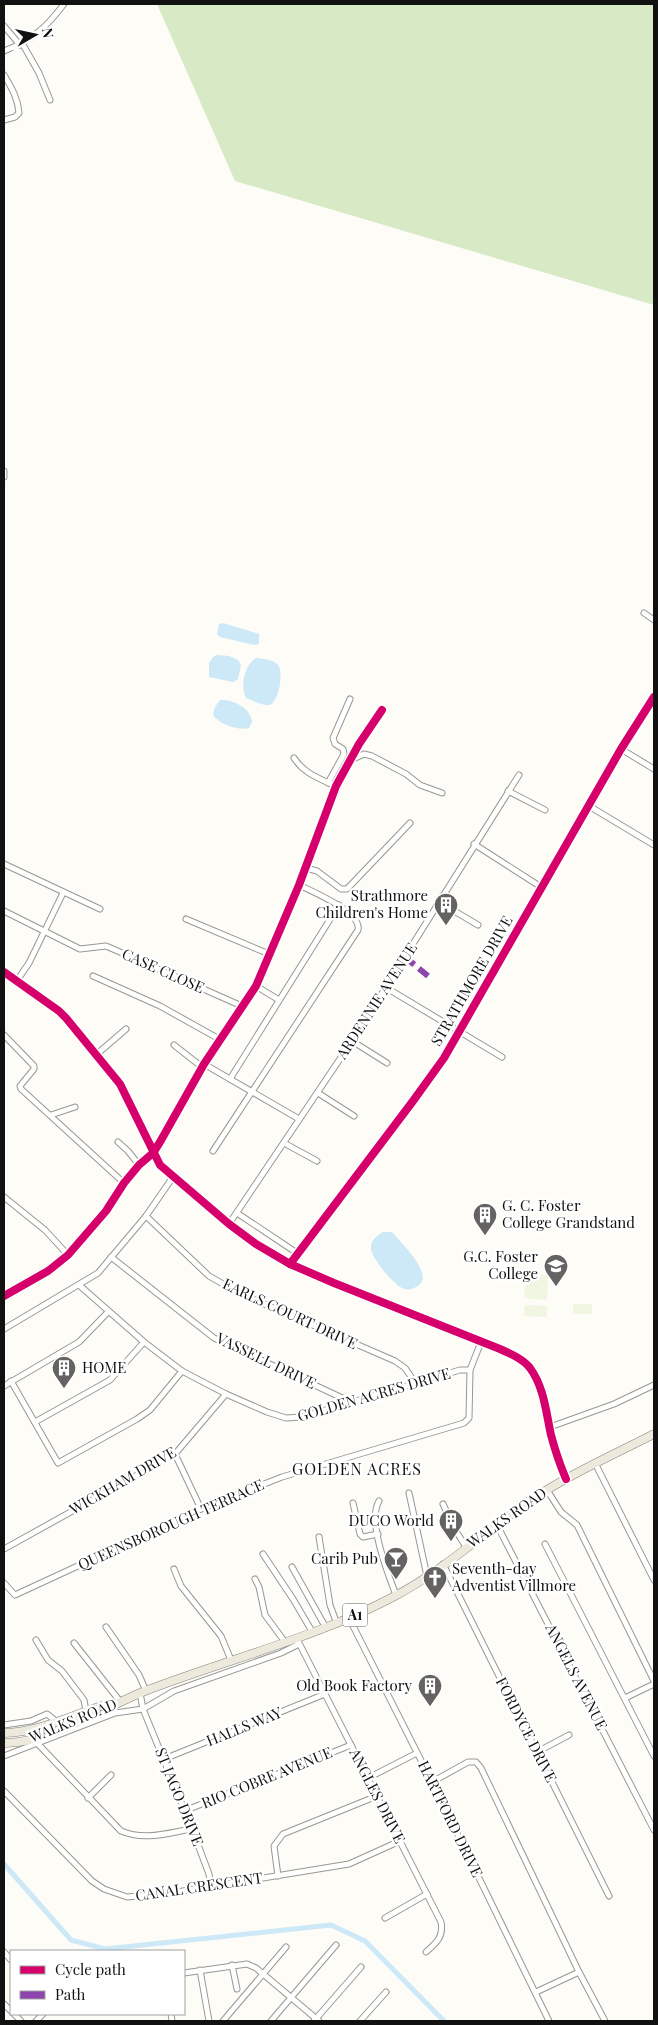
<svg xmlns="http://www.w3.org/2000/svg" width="658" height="2025" font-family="'Playfair Display',serif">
<rect width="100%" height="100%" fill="#fdfcf7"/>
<path fill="#d8eac5" d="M157,4H654V305L235,181Z"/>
<g fill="#f0f6e1">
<path d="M526,1273L548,1275L547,1300L524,1298Z"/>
<rect x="573" y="1304" width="19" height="10"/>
<path d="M525,1305L547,1306V1317L524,1316Z"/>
</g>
<g fill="#cde8f7">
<path d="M223,623L259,634V644L254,645L220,637L217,634L219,624Z"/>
<path d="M217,655L229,656L238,660L241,665L238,679L233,682L209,677V663L213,657Z"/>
<path d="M256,658C263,659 273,659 278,665C284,672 279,703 269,705C262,706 252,700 246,698C240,685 244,666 256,658Z"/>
<path d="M220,700C233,699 251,708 252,722L249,728C238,731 219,724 213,715L215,707Z"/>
<path d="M383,1232H392C400,1242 438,1277 416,1287C411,1290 407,1290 402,1288C394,1285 373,1259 371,1250C370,1241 376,1236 383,1232Z"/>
</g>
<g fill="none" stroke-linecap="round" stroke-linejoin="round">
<path stroke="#cde8f7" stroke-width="5" d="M4,1864L71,1940L105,1949L331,1925L365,1941L444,2021"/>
<defs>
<g id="minor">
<path d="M4,26L20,45"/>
<path d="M22,43L39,73L50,100"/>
<path d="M4,51C32,40 46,28 64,4"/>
<path d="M4,75C11,87 18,98 19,113L15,117L4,120"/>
<path d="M4,471V477"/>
<path d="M644,613L654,620"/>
<path d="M621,749L654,769"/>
<path d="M294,758C303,772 316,777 331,784"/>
<path d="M351,760L364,754L372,756L406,774L420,785L442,793"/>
<path d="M328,783L344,754L343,749L335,744L333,738L350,699"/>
<path d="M508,791L545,810"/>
<path d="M589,806L654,845"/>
<path d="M474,844L541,887"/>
<path d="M4,864L100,909"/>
<path d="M306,868L317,871L341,889H347L410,823"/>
<path d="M439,902L478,925"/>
<path d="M4,911L80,949L106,946L113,949L244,1007"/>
<path d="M186,919L269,954V956"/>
<path d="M4,972L59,1011L66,1018L120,1084L160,1165L229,1224L256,1244L290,1264L334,1283L500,1349C511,1354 523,1359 530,1368C544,1387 546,1412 551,1435C555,1450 560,1465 566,1479"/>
<path d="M93,976L160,1006L221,1040"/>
<path d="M16,982L29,963L63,893"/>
<path d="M256,986L279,1000"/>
<path d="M385,987L502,1057"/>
<path d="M4,1035L34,1066V1069L20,1086L21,1089L124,1183"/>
<path d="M352,1041L387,1063"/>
<path d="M174,1045L202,1067"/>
<path d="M97,1054L126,1029"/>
<path d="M204,1064L299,1119"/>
<path d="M230,1079L339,905"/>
<path d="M318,1093L354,1116"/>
<path d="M51,1115L75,1107"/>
<path d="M118,1142L128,1151L139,1165"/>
<path d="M284,1143L317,1161"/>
<path d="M213,1151L358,930C362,912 313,892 299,885"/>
<path d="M4,1197L45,1230L68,1255"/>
<path d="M237,1213L297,1253"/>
<path d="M146,1216L209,1276L239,1293L395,1361L405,1368L416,1384"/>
<path d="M229,1224L352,1041L519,775"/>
<path d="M111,1257L214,1338L353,1403"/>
<path d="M290,1264L413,1101L444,1058L621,749L654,697"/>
<path d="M79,1285L144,1342L182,1371L226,1394L267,1412L286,1418L302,1417L460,1370H470"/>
<path d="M4,1296L48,1271L68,1255L106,1211L124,1183L139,1165L153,1153L160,1142L204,1064L256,986L299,885L336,786L359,744L382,710"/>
<path d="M4,1329L98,1273L146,1216L173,1177"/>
<path d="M11,1381L58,1463L137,1419L150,1410L182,1371"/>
<path d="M4,1386L79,1342L108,1312"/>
<path d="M35,1422L110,1380L144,1342"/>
<path d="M550,1427L614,1404L654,1385"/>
<path d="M175,1454L201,1509"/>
<path d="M595,1463L654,1580"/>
<path d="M547,1490L561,1512L577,1525L654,1681"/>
<path d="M409,1493L427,1576"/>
<path d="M379,1501C367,1521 388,1574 396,1595"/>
<path d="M353,1503L360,1534L363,1537L378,1534"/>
<path d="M443,1504L454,1528L466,1547"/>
<path d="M497,1525L654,1830"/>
<path d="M319,1537L330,1605L337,1624"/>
<path d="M545,1544L654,1756"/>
<path d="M4,1549L175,1454L226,1394"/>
<path d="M263,1554L293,1599L313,1633"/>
<path d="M443,1564L609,1896"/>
<path d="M292,1567L326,1628"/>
<path d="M174,1569L181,1586L221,1636L231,1660"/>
<path d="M255,1579L259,1587L265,1615L285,1642"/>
<path d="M4,1583L15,1595L201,1509L282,1477L464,1423L469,1418L470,1370L481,1342"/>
<path d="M349,1618L432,1782L549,2021"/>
<path d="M106,1627L139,1675L146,1691"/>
<path d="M297,1639L441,1922C444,1937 436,1943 426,1952"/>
<path d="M36,1640L48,1660L62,1671L84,1700L86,1711"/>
<path d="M74,1643L119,1700"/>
<path d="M140,1693L143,1709L192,1829L209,1874L211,1887"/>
<path d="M625,1698L654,1684"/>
<path d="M4,1725L31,1721L47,1714L57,1722"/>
<path d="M37,1743L121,1831C145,1841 167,1833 192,1829"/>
<path d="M537,1752L569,1735"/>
<path d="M4,1756L115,1713L143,1709L174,1691L281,1653L299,1644"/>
<path d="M164,1759L325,1694"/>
<path d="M368,1778L417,1753"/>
<path d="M432,1782L468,1762H476L481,1768L579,1972L605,2021"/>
<path d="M4,1791L92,1881L104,1889L127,1897L171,1893L349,1864L400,1841"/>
<path d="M88,1798L111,1775"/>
<path d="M184,1811L351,1745"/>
<path d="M278,1876L274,1846L283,1834L377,1796"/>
<path d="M385,1918L427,1894"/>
<path d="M4,1952L11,1960"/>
<path d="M232,1965L237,1989"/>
<path d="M200,1970L209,2021"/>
<path d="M184,1973L247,1964L256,1968L319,2021"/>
<path d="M536,1992L579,1972"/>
<path d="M4,2004L11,2011"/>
<path d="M14,2014L21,2021"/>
<path d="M171,2014L172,2021"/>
<path d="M36,2021L43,2014"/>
<path d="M223,2021L286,1947"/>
<path d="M271,2021L336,1945"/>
<path d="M314,2021L361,1967"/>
<path d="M360,2021L386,1992"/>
</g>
<g id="primary">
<path d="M4,1733C40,1732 73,1715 107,1704"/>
<path d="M4,1743C50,1744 102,1708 145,1691C228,1659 316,1638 395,1596C444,1570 486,1531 531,1500C570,1474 613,1455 654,1434"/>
</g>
</defs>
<use href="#minor" stroke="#979795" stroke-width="7"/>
<use href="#primary" stroke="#858482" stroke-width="9"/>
<use href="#minor" stroke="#fffffe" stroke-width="5"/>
<use href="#primary" stroke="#ede9dc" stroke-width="8"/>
<path stroke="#8e44ad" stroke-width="6" stroke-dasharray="12 6" stroke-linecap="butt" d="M405,957L428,976"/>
<defs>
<g id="cycleway">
<path d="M4,972L59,1011L66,1018L120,1084L160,1165L229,1224L256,1244L290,1264L334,1283L500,1349C511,1354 523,1359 530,1368C544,1387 546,1412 551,1435C555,1450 560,1465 566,1479"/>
<path d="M290,1264L413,1101L444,1058L621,749L654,697"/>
<path d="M4,1296L48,1271L68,1255L106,1211L124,1183L139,1165L153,1153L160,1142L204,1064L256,986L299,885L336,786L359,744L382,710"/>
</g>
</defs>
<use href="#cycleway" stroke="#fff" stroke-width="11"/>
<use href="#cycleway" stroke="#d6006c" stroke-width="8"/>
</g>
<defs>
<symbol id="building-pin" viewBox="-11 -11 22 30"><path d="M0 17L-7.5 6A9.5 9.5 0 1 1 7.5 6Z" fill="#646362" stroke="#fff"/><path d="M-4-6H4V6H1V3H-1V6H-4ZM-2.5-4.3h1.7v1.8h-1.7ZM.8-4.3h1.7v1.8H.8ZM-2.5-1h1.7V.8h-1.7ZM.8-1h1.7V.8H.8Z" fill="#fff"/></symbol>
<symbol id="university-pin" viewBox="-11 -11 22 30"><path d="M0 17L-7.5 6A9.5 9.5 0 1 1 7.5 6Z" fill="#646362" stroke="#fff"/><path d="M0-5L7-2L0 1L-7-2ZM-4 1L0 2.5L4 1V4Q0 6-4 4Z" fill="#fff"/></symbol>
<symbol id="bar-pin" viewBox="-11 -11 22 30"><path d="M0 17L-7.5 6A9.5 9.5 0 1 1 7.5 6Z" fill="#646362" stroke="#fff"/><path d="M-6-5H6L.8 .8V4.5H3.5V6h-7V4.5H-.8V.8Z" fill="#fff"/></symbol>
<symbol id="church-pin" viewBox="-11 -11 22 30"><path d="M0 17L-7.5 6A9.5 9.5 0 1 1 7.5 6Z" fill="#646362" stroke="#fff"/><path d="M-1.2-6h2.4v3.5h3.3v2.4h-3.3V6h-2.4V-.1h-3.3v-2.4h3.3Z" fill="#fff"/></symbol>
</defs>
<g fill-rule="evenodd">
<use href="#building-pin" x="432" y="891" width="28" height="38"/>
<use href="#building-pin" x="471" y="1201" width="28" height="38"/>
<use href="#university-pin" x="542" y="1252" width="28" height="38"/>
<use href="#building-pin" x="50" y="1354" width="28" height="38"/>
<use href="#building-pin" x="437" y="1507" width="28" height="38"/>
<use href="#bar-pin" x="382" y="1545" width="28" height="38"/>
<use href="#church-pin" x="421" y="1564" width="28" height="38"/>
<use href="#building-pin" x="416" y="1672" width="28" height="38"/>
</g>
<g text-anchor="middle" stroke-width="5" stroke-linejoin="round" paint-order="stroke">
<rect fill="#fff" stroke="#585858" stroke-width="1" x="342.5" y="1603.5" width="25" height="23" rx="4"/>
<g font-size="14" font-weight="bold" fill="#111">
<text x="355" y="1620">A1</text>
</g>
<g font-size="15" fill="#111" stroke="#fff" text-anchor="end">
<text x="428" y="901">Strathmore<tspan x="428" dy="17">Children's Home</tspan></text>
<text x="502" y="1211" text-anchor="start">G. C. Foster<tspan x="502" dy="17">College Grandstand</tspan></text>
<text x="538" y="1262">G.C. Foster<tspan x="538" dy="17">College</tspan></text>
<text x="82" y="1373" text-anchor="start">HOME</text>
<text x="434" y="1526">DUCO World</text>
<text x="378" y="1564">Carib Pub</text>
<text x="452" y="1574" text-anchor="start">Seventh-day<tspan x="452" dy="17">Adventist Villmore</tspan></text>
<text x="412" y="1691">Old Book Factory</text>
</g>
<g font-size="15" fill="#111" stroke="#fff">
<text transform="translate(163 971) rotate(24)" y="5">CASE CLOSE</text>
<text transform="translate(472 981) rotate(-60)" y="5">STRATHMORE DRIVE</text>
<text transform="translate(377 1001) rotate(-57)" y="5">ARDENNIE AVENUE</text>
<text transform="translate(290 1314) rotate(25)" y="5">EARLS COURT DRIVE</text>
<text transform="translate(266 1361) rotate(26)" y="5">VASSELL DRIVE</text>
<text transform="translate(374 1395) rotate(-16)" y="5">GOLDEN ACRES DRIVE</text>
<text transform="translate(123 1481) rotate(-30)" y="5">WICKHAM DRIVE</text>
<text transform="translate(507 1518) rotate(-35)" y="5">WALKS ROAD</text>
<text transform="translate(171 1525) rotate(-24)" y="5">QUEENSBOROUGH TERRACE</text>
<text transform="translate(576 1677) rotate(63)" y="5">ANGELS AVENUE</text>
<text transform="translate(73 1721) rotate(-22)" y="5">WALKS ROAD</text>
<text transform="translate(244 1727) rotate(-22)" y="5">HALLS WAY</text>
<text transform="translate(526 1730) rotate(63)" y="5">FORDYCE DRIVE</text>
<text transform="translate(267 1778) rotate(-22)" y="5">RIO COBRE AVENUE</text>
<text transform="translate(377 1796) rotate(63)" y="5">ANGLES DRIVE</text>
<text transform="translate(179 1797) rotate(68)" y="5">ST JAGO DRIVE</text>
<text transform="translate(450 1819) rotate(64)" y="5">HARTFORD DRIVE</text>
<text transform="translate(199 1887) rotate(-8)" y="5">CANAL CRESCENT</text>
</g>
<g font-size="16" letter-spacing="1" fill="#111" stroke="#fff">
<text x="357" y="1475">GOLDEN ACRES</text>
</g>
</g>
<rect width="658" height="2025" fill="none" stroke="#111111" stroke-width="10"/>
<rect x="10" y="1950" width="175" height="65" fill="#ffffff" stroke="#a0a0a0"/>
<rect x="20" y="1966" width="25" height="8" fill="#d6006c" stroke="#a0a0a0"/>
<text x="55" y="1975" font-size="15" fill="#111111">Cycle path</text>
<rect x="20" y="1991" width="25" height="8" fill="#8e44ad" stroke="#a0a0a0"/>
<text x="55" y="2000" font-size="15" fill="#111111">Path</text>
<g transform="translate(35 35) rotate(81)" stroke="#ffffff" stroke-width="4" paint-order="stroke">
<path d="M0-4L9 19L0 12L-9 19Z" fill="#111111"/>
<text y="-8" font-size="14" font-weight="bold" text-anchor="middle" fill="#111111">N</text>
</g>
</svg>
